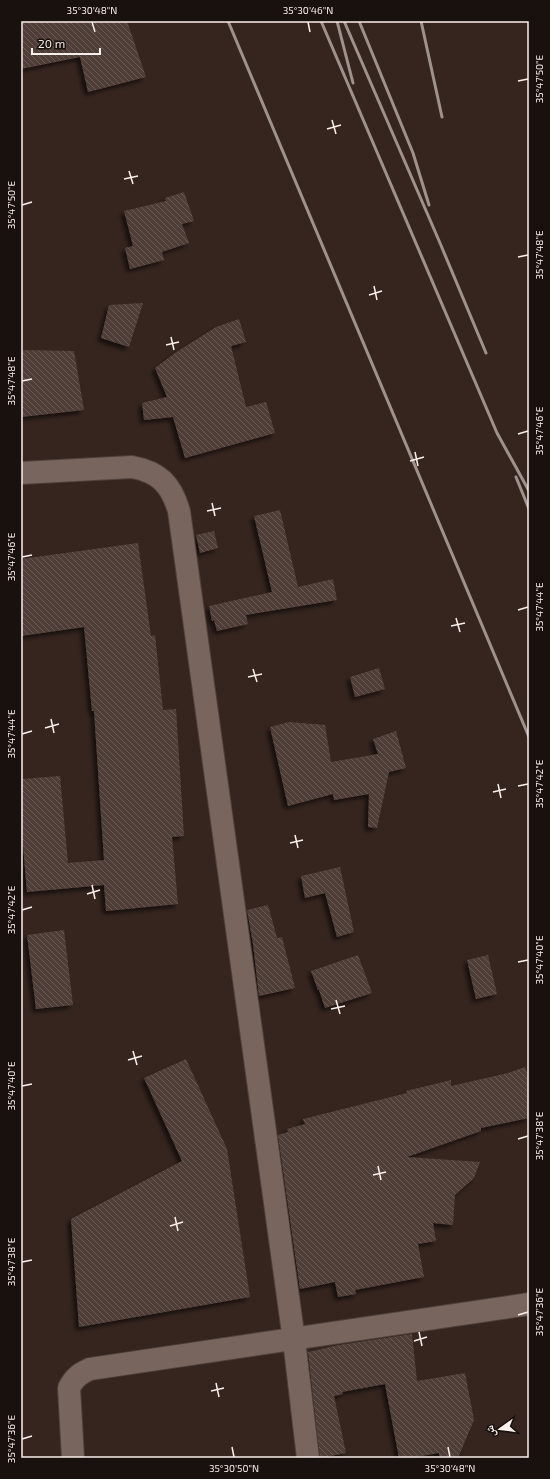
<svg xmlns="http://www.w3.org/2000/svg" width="550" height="1479" font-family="'Exo 2','Noto Naskh Arabic',sans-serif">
<defs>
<pattern id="building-back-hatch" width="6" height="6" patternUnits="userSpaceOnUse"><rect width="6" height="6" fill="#503e38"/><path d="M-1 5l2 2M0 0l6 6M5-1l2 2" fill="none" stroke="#6a5a55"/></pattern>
<filter id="shadow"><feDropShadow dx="-3.5" dy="3.5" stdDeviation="2" flood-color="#0009"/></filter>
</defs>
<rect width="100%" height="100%" fill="#36251f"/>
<g fill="url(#building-back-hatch)" filter="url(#shadow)">
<path d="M21,21H127L146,77L88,92L80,57L21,69Z"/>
<path d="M184,192L194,221L182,224L189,243L162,252L164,260L130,269L125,248L133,246L124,211L166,201L165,198Z"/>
<path d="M143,303L129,347L101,338L109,305Z"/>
<path d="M239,319L246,342L231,346L246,407L266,402L275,433L185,458L173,417L144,420L142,403L167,397L155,368L175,353L216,327Z"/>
<path d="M21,350L74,351L84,410L21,417Z"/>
<path d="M280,510L298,587L333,579L337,600L246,615L248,624L217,631L214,620L212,621L209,606L272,592L254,516Z"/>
<path d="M214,531L218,548L200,553L196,535Z"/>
<path d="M138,543L151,636L155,635L163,710L176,709L184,836L172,837L178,904L106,911L104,885L27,892L21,821V779L60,776L68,863L104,860L94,711H92L84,627L21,636V559Z"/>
<path d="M379,668L385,689L355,697L350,677Z"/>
<path d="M289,722L325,725L331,762L378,754L373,739L396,731L406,768L389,772L377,828L368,827L369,794L334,800L333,794L288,806L270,727Z"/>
<path d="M340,867L354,932L337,937L325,893L305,898L301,876Z"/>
<path d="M268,905L277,938L282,937L295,988L259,996L253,944L247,910Z"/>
<path d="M64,930L73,1005L36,1009L27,935Z"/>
<path d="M358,955L372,993L325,1008L319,990H318L311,971Z"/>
<path d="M488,955L497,994L476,999L467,960Z"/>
<path d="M186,1059L227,1149L250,1297L79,1327L71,1219L182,1161L144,1078Z"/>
<path d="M525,1067L529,1080V1118L481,1128V1131L407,1157L480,1162L474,1178L455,1195L453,1225L433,1223L436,1241L418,1244L424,1277L355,1290L356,1294L338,1297L335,1282L300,1289L278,1135L288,1132L287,1129L305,1124L303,1119L407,1093L406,1091L451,1080V1086L508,1073Z"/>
<path d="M412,1334L417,1381L465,1373L474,1420L458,1458H439V1453L409,1458H399L385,1384L342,1392L343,1394L334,1396L346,1453L320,1458L308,1352L339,1345Z"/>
</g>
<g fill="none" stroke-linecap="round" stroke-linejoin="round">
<defs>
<g id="minor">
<path d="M21,473L132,467C159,472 171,484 179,511L294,1340L308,1458"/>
<path d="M73,1458L69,1388C74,1378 79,1374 90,1369L529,1304"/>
</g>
</defs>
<use href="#minor" stroke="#4e403b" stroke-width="24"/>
<use href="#minor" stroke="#78655e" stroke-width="22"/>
<g stroke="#9f918c" stroke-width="3">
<path d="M228,21L529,737"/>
<path d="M321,21L497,433L529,491"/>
<path d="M337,21L353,83"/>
<path d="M344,21L440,243L486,353"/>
<path d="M359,21L413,153L429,205"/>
<path d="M421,21L442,117"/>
<path d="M516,477L529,509"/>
</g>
</g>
<path fill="none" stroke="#fbf0ec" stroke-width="1.5" d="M92,22L95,32M308,22L310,32M518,81L528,79M332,120L336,134M327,129L341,125M129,171L133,184M124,179L138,176M22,205L32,202M518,257L528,255M374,286L377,300M369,295L382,291M171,337L174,350M166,345L179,342M22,381L32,379M518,434L528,431M415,452L418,466M410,461L424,457M212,503L215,516M207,511L221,508M22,557L32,555M518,610L528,607M456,618L460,632M451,626L465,623M253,669L257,682M248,677L262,674M51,719L54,733M45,728L59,724M22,734L32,731M498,784L501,798M518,786L528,784M493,792L506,789M295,835L298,848M290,843L303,840M92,885L95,899M87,894L100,890M22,910L32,907M518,962L528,960M336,1000L340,1014M331,1009L345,1006M133,1051L137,1065M128,1060L142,1056M22,1086L32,1084M518,1139L528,1136M378,1166L381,1180M373,1175L386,1172M175,1217L178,1231M170,1226L183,1222M22,1262L32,1260M518,1315L528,1312M419,1332L422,1346M414,1341L427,1337M216,1383L219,1397M211,1391L224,1388M22,1439L32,1436M232,1447L234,1457M448,1447L450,1457"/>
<rect width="550" height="1479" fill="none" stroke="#18110e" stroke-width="44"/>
<g transform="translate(500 1429) rotate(256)" stroke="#18110e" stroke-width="3" paint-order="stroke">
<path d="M0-3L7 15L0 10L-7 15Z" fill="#fbf0ec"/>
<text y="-6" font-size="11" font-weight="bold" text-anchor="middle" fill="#fbf0ec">ش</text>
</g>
<path d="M32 48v6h68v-6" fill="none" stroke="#fbf0ec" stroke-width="2"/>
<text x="38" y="48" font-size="12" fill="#fbf0ec" stroke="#18110e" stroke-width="3" paint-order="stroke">20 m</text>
<rect x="22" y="22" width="506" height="1435" fill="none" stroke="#fbf0ec" stroke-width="1.5"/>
<g font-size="10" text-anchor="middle" fill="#fbf0ec">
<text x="92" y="14">35°30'48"N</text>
<text x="308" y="14">35°30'46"N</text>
<text transform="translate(539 79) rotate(-90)" y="4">35°47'50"E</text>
<text transform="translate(11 205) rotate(-90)" y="4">35°47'50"E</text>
<text transform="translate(539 255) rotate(-90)" y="4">35°47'48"E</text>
<text transform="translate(11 381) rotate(-90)" y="4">35°47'48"E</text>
<text transform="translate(539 431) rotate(-90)" y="4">35°47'46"E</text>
<text transform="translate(11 557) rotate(-90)" y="4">35°47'46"E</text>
<text transform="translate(539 607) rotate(-90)" y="4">35°47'44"E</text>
<text transform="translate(11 734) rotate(-90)" y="4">35°47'44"E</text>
<text transform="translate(539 784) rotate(-90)" y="4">35°47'42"E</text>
<text transform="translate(11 910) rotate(-90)" y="4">35°47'42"E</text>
<text transform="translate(539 960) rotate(-90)" y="4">35°47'40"E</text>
<text transform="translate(11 1086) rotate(-90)" y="4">35°47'40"E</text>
<text transform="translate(539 1136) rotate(-90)" y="4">35°47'38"E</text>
<text transform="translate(11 1262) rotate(-90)" y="4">35°47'38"E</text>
<text transform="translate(539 1312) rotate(-90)" y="4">35°47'36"E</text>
<text transform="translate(11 1439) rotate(-90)" y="4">35°47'36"E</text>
<text x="234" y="1472">35°30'50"N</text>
<text x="450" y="1472">35°30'48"N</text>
</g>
</svg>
